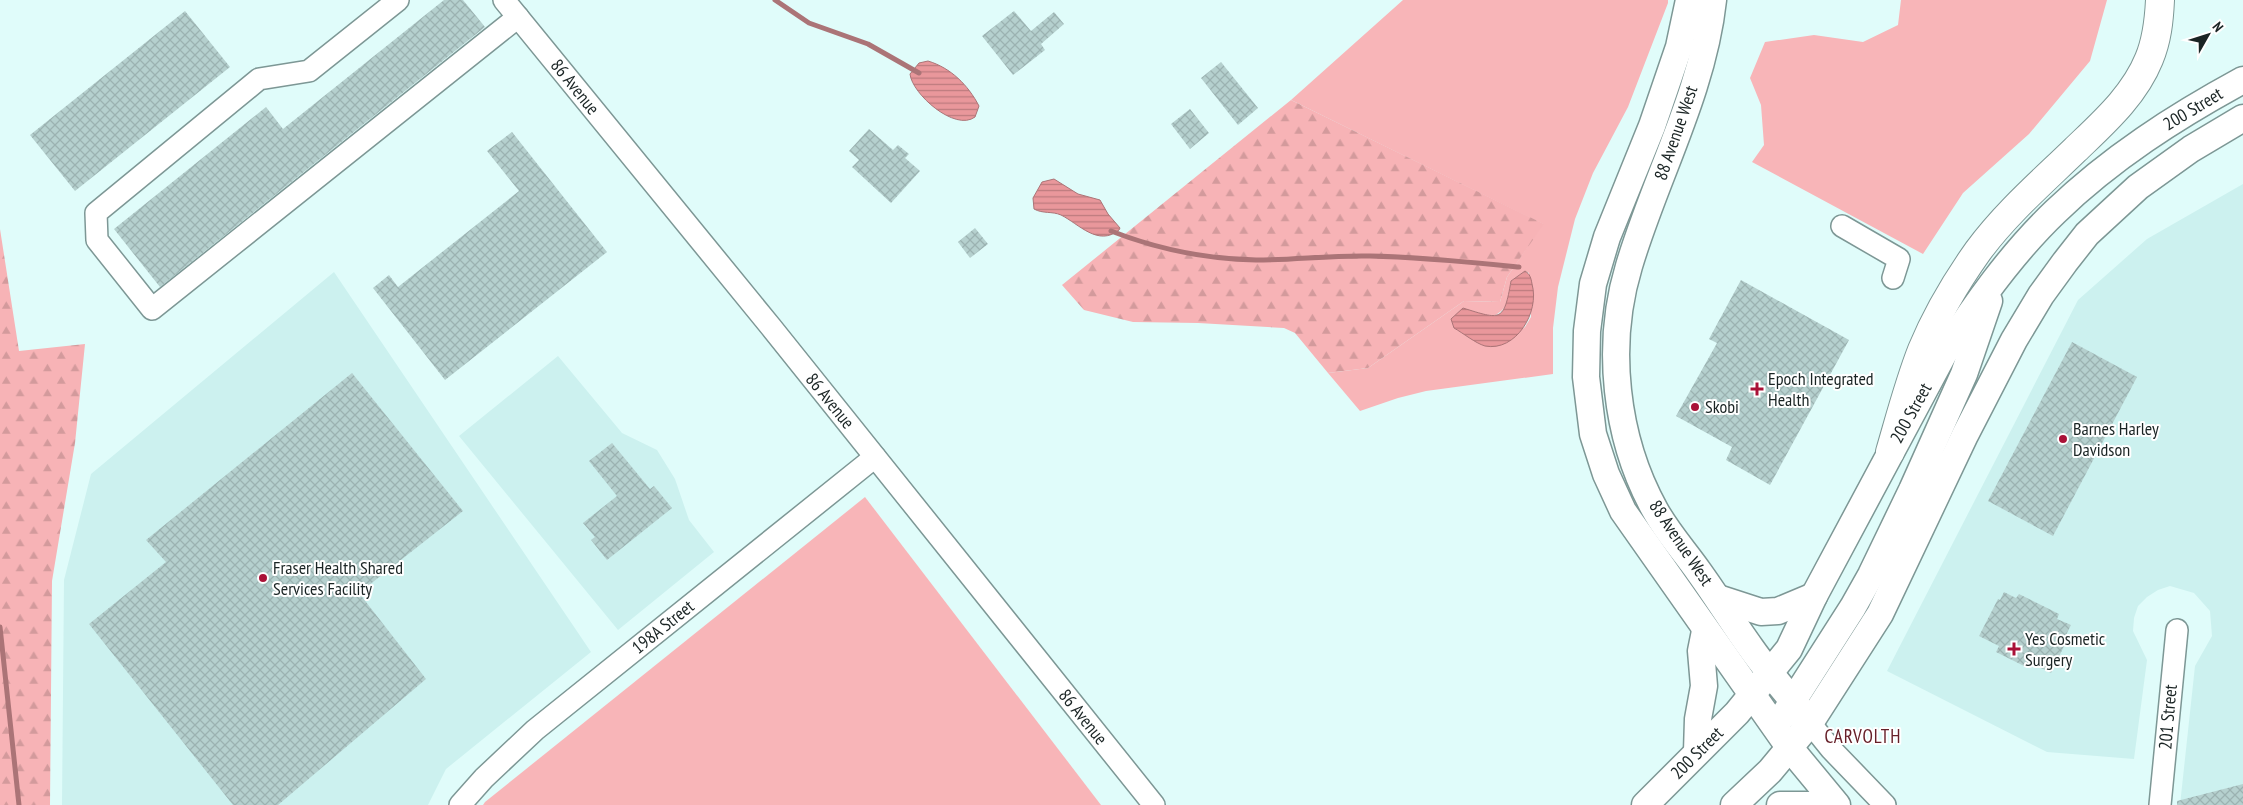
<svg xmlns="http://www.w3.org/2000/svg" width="2243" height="805" font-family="'PT Sans Narrow',sans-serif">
<defs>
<pattern id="forest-firs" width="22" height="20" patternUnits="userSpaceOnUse" patternTransform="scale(1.25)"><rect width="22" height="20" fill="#f7b3b6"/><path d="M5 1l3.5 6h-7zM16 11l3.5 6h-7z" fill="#d39a9c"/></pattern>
<pattern id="water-rules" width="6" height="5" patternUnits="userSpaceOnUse" patternTransform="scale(1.25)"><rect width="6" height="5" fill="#e9979b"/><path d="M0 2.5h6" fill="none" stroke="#bc7b7e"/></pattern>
<pattern id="building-cross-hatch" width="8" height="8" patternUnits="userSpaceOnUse" patternTransform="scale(1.25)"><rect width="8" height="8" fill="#b5d0ce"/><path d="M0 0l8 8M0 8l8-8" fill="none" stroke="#9bb2b1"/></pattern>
</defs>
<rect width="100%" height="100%" fill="#e0fcfa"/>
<g fill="#ccf1ef">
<path d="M2243,184V805H2180L2195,666L2212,636L2210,611L2194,593L2170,586L2158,590L2147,597L2138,606L2134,618L2133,631L2147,660L2134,759L2047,752L1887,671L2078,300L2147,239Z"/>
<path d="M334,272L591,652L446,769L428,805H62L64,580L91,474Z"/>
<path d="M558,356L622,433L657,450L675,479L689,520L714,552L618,630L459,436Z"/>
</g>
<g fill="#f8b5b8" fill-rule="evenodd">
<path d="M1403,0H1668V3L1628,107L1593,173L1575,219L1558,287L1553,328V374L1426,391L1398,398L1360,411L1328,373L1368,368L1464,301L1500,302L1507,277L1543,224L1291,100ZM1525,271L1529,273L1531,317L1525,327L1502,344L1485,346L1463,308L1491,317C1510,309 1508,299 1511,281Z"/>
<path d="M1901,0H2107L2090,61L2029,134L1963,193L1923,254L1752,162L1764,145L1761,105L1750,78L1765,42L1814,35L1863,42L1898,25Z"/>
<path d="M865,497L1101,805H483L485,802Z"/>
</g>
<g fill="url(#forest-firs)">
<path d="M1291,100L1544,224L1507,277L1500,302L1464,301L1368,368L1328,373L1295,333L1284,328L1198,323L1133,322L1084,310L1062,285Z"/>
<path d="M0,229L19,351L85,344L75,443L52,581L50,805H0Z"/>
</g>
<g fill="url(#water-rules)" stroke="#ab7477">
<path d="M928,61C951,68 968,85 979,106L975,117C955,132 912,94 910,74L919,63Z"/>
<path d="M1054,179L1078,194L1100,200L1108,214L1120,228L1119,230C1098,247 1079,224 1061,215C1052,211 1043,214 1034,209L1033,198L1042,182Z"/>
<path d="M1525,271C1530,274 1531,278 1532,284C1540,312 1516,352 1485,346C1475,343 1463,333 1454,328L1451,319L1463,308C1501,320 1504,322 1511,281Z"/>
</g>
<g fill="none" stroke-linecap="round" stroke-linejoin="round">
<g stroke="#ab7477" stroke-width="5">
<path d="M775,0L809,23L868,44L919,73"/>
<path d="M1111,231C1157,249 1206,259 1256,260C1294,260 1332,255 1370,256C1420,257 1469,262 1519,267"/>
<path d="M0,627L19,805"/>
</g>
</g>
<g fill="url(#building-cross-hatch)">
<path d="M444,0H463L485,27L160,287L114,229L266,107L283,129Z"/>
<path d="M185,11L230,67L75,191L30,135Z"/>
<path d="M1014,11L1031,31L1054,12L1064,24L1041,44L1045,50L1013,75L982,36Z"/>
<path d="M1221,62L1258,108L1238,125L1201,78Z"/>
<path d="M1190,109L1209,133L1190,149L1171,124Z"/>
<path d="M869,129L893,150L898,145L909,154L905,158L920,171L891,203L852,167L859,160L849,151Z"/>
<path d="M512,132L607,252L445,380L373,288L389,275L398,287L519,191L487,151Z"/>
<path d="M975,228L988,244L970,258L958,242Z"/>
<path d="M1741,280L1849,340L1770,485L1726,460L1732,447L1676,416L1717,343L1709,339Z"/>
<path d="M2072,342L2137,377L2053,536L1988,501Z"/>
<path d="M352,373L463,511L359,593L426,679L278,805H233L89,624L166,562L146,540Z"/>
<path d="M612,443L650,489L654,486L672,508L607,560L591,540L595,537L583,523L617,496L589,461Z"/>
<path d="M2004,592L2016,598L2019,594L2059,614L2057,619L2071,625L2066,635L2069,636L2051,673L2029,662L2026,667L1996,652L1999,646L1979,636L1998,599L2000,600Z"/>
<path d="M2243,784V805H2177V801Z"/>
</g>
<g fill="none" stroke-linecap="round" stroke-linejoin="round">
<defs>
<g id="minor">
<path d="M398,0L309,71L259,79L96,213L97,240L152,309L518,17"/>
<path d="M504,0L771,327L1154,805"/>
<path d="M1842,226L1899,259L1893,278"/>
<path d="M1810,723L1831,749L1885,805"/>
<path d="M460,805L484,778L535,730L875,457"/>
<path d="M2160,805L2177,630"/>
</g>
<g id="major">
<path d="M1689,0L1679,47L1652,126L1607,237L1593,284L1587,331L1586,377L1593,434L1606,474L1623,511L1789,747L1837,805"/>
<path d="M1713,0C1703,93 1655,178 1629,266C1605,345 1615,438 1655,510C1667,532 1685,552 1699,572C1717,597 1733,623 1751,648C1769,674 1791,697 1810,723"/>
<path d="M1718,598L1761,612L1778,611L1814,596"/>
<path d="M1784,715L1853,607L1871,575L1912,490L1964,374L1989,301"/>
<path d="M1697,752L1698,719L1704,686L1701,651L1705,631"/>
<path d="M1645,805L1737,713L1789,649L1814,596L1943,355C1975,305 2011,254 2055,212C2111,158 2175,117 2243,80"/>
<path d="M1734,805L1770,771L1810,723L1880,614L1965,435L2014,340L2041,295L2065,262L2087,234L2138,187L2191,149L2243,118"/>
<path d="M1780,805H1836"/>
</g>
<path id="highway" d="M1890,452C1900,418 1909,383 1922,350C1936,316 1956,282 1978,251C2006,213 2042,182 2075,150C2103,123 2134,96 2149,59C2157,40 2159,21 2160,0"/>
</defs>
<use href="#minor" stroke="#7d9795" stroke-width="24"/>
<use href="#major" stroke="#7d9795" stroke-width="29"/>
<use href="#highway" stroke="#7d9795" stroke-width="30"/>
<use href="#minor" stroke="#fff" stroke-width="21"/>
<use href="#major" stroke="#fff" stroke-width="26"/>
<use href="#highway" stroke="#fff" stroke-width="28"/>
</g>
<g fill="#a91137" stroke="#fff" stroke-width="2">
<path d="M1754.5 381.5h5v5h5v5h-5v5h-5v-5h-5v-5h5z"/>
<circle cx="1695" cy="407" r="5"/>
<circle cx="2063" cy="439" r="5"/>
<circle cx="263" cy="578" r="5"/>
<path d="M2011.5 641.5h5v5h5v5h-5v5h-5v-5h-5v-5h5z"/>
</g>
<g text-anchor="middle" stroke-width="4" stroke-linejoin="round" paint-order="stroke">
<g font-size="18" fill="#1a2424" stroke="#fff">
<text transform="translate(575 87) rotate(51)" y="6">86 Avenue</text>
<text transform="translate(2193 109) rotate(-31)" y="6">200 Street</text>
<text transform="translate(1676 133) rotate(-71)" y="6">88 Avenue West</text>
<text transform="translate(830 401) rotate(51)" y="6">86 Avenue</text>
<text transform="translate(1911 413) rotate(-61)" y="6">200 Street</text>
<text transform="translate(1681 543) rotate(56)" y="6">88 Avenue West</text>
<text transform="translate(663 627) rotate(-39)" y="6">198A Street</text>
<text transform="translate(1083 717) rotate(51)" y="6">86 Avenue</text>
<text transform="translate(2168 717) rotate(-85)" y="6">201 Street</text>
<text transform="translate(1697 753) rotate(-45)" y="6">200 Street</text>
</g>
<g font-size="18" fill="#1a2424" stroke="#fff" text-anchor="start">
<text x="1768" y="385">Epoch Integrated<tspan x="1768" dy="21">Health</tspan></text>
<text x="1705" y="413">Skobi</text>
<text x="2073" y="435">Barnes Harley<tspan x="2073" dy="21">Davidson</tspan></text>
<text x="273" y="574">Fraser Health Shared<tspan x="273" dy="21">Services Facility</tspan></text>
<text x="2025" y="645">Yes Cosmetic<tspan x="2025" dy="21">Surgery</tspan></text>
</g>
<g font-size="19" letter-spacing="1" fill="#662029" stroke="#fff">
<text x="1863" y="743">CARVOLTH</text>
</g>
</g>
<g transform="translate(2208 35) rotate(51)" stroke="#ffffff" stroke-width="4" paint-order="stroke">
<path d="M0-4L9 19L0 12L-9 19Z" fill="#1a2424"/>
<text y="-8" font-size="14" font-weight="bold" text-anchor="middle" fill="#1a2424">N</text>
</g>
</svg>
